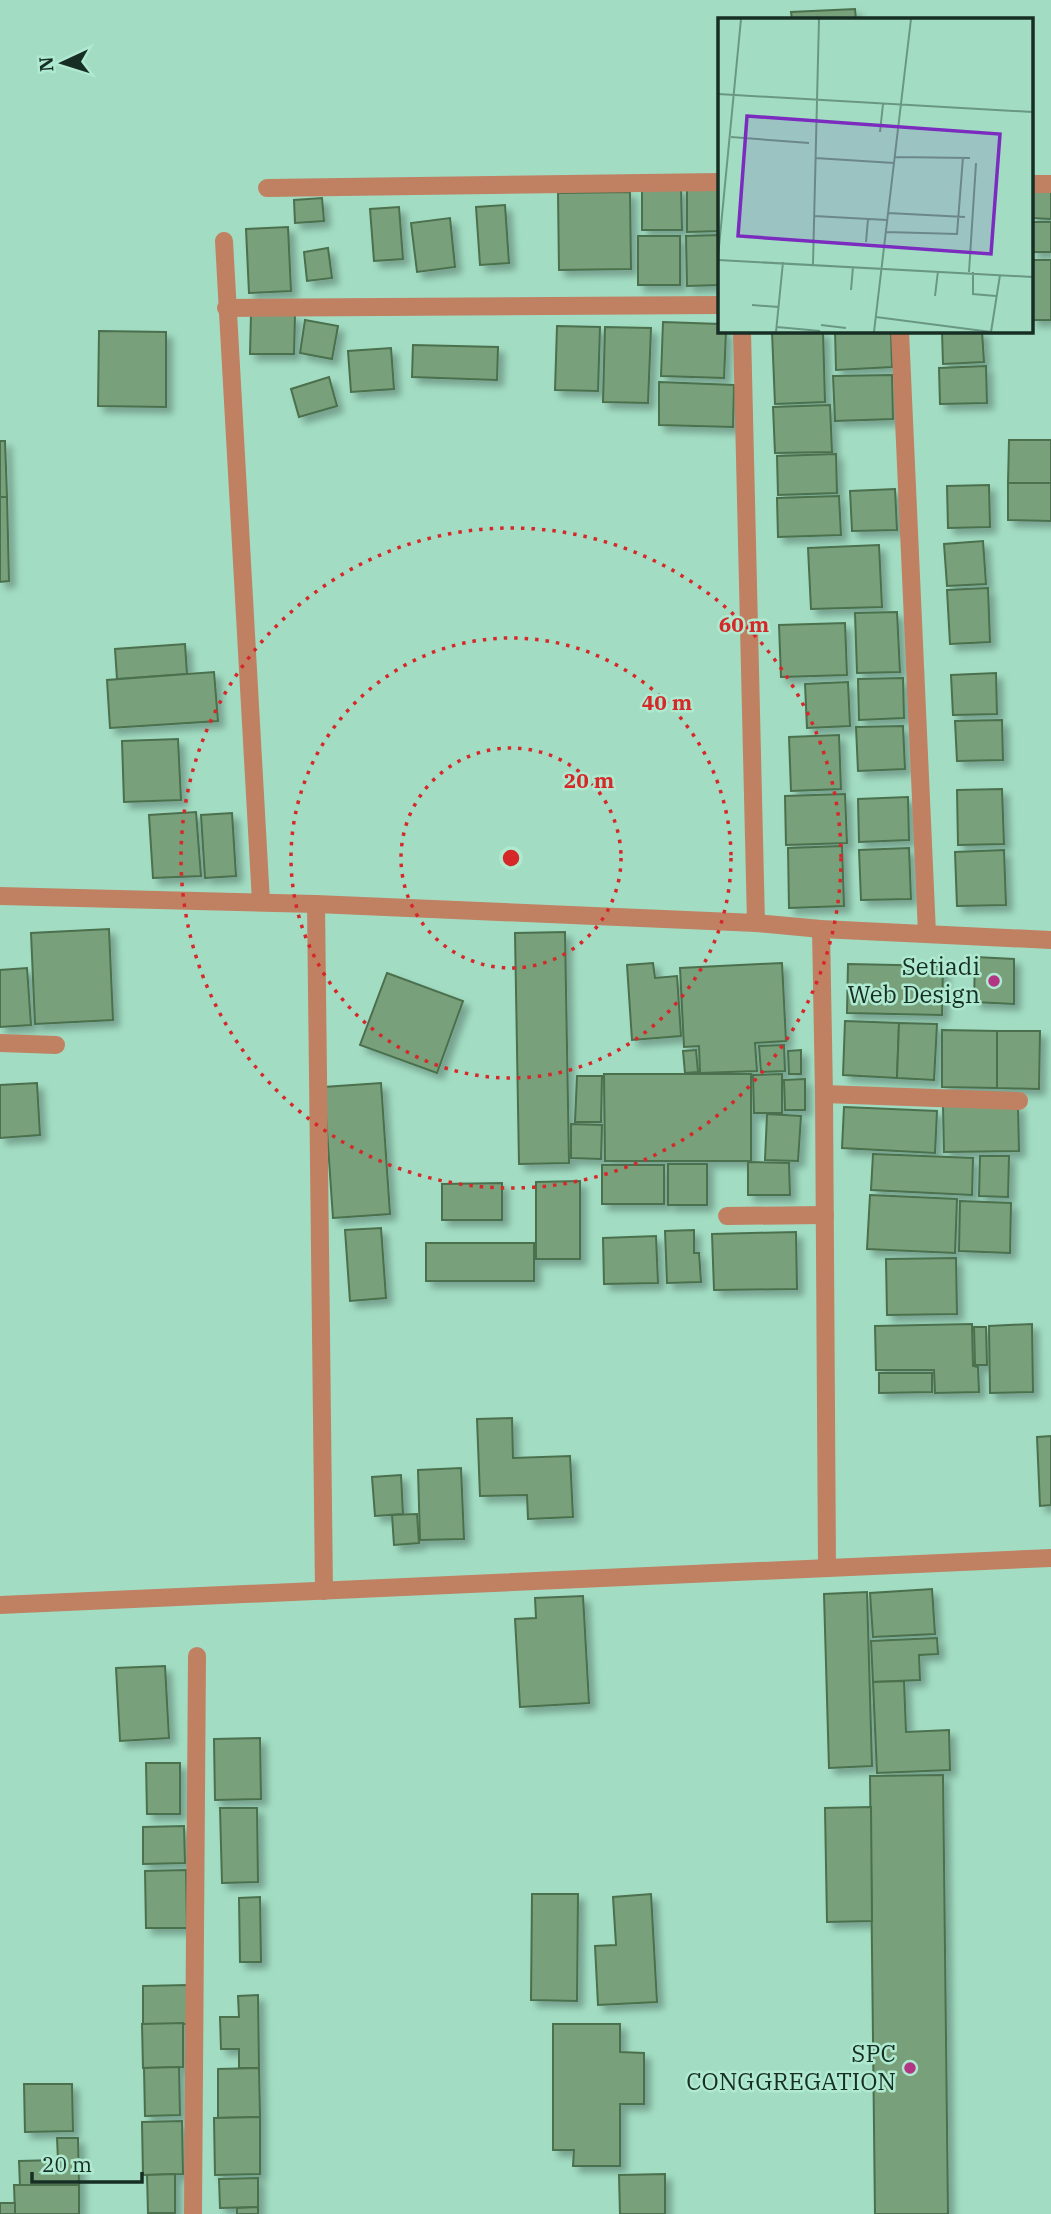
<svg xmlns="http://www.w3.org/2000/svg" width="1051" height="2214" font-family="'IBM Plex Serif',serif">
<defs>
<filter id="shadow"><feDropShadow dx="6" dy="6" stdDeviation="3.5" flood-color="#0004"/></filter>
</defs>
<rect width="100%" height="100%" fill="#a2ddc3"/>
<g fill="#78a07a" stroke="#4b704d" stroke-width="2" filter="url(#shadow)">
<path d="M855,9L856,19H792L791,12Z"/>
<path d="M681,187L682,230H642V188Z"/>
<path d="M720,187V231L687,232V188Z"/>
<path d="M1032,190L1051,191V219L1032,218Z"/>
<path d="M630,192L631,269L559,270L558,193Z"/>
<path d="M322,198L324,221L295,223L294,200Z"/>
<path d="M505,205L509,263L480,265L476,207Z"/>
<path d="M399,207L403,259L374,261L370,209Z"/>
<path d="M450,218L455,267L417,272L411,223Z"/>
<rect x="1032" y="222" width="19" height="30"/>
<path d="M288,227L291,291L249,293L246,229Z"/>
<path d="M720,235V285L687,286L686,236Z"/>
<rect x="638" y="236" width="42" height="49"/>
<path d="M328,248L332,278L307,281L304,252Z"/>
<rect x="1032" y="260" width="19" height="60"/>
<path d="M251,315H295L294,354H250Z"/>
<path d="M305,320L338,326L332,359L300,353Z"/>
<path d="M663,322L720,324V331H726L724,378L661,376Z"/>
<path d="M557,326L600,327L598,391L555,390Z"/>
<path d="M605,327L651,328L648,403L603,402Z"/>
<path d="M99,331L166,332V407L98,406Z"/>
<path d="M823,331L825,402L775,404L772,332Z"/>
<path d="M835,331H891L892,367L836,370Z"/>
<path d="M942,331H982L984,362L943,364Z"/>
<path d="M413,345L498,347L497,380L412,377Z"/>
<path d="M391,348L394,389L351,392L348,351Z"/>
<path d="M986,366L987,403L940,404L939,368Z"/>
<path d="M892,375L893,419L835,421L833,376Z"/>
<path d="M329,377L337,406L299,417L291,389Z"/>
<path d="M659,382L734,385L733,427L659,425Z"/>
<path d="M830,405L832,452L775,453L773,407Z"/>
<path d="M1009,440H1051V483H1008Z"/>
<path d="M0,441H5L7,497H0Z"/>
<path d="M836,454L837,493L778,495L777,456Z"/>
<path d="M1008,483H1051V521L1008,520Z"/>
<path d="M989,485L990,527L948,528L947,486Z"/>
<path d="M895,489L897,530L852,531L850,491Z"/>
<path d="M839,496L841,535L778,537L777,498Z"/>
<path d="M0,497H7L9,581L0,582Z"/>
<path d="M983,541L986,584L947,586L944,544Z"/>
<path d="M879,545L882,607L811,609L808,548Z"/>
<path d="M988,588L990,642L950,644L947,590Z"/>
<path d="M897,612L900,672L857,673L855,613Z"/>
<path d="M845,623L847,675L781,677L779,625Z"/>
<path d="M185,644L187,674L117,679L115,649Z"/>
<path d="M214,672L218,721L110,728L107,680Z"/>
<path d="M996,673L997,714L953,715L951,675Z"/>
<path d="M903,678L904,718L859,720L858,679Z"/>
<path d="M848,682L850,726L807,728L805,684Z"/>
<path d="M1002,720L1003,760L957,761L955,721Z"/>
<path d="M903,726L905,769L858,771L856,727Z"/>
<path d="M839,735L841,789L791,791L789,737Z"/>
<path d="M178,739L181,800L124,802L122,741Z"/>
<path d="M1002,789L1004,844L958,845L957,790Z"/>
<path d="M845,794L847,843L786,845L785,796Z"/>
<path d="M908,797L909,840L859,842L858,799Z"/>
<path d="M196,812L201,876L153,878L149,815Z"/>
<path d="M232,813L236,876L205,878L201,815Z"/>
<path d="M842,846L844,906L789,908L788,848Z"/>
<path d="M909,848L911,899L861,900L859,850Z"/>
<path d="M1004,850L1006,905L957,906L955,852Z"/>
<path d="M109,929L113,1020L35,1024L31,933Z"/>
<path d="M565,932L569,1163L519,1164L515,933Z"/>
<path d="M975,957L1014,959V1004L974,1002Z"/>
<path d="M653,963L655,978L677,976L681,1036L632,1040L627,965Z"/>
<path d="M782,963L786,1041L755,1043L757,1071L700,1073L699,1046L684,1047L680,968Z"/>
<path d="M848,964L943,966L942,1015L847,1013Z"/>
<path d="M27,968L31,1025L0,1027V970Z"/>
<path d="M387,973L463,1001L437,1073L360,1045Z"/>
<path d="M845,1021L899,1023L897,1078L843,1075Z"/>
<path d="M899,1023L937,1024L934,1080L897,1078Z"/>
<path d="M942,1030L997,1031V1088L942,1087Z"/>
<path d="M997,1031H1040L1039,1089L997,1088Z"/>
<path d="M784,1045L785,1071L761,1072L759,1046Z"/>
<path d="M696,1050L698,1072L685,1073L683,1051Z"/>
<path d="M801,1050V1074H789L788,1051Z"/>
<path d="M604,1074H751V1161H605Z"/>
<path d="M782,1074V1113H754L753,1075Z"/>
<path d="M577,1076H602L601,1122H575Z"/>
<path d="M805,1079V1110H785L784,1080Z"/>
<path d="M37,1083L40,1135L0,1138V1085Z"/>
<path d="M381,1083L390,1214L333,1218L324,1087Z"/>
<path d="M1018,1105L1019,1151L944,1152L943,1106Z"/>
<path d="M844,1107L937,1111L935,1153L842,1148Z"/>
<path d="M767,1114L801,1116L798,1161L765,1160Z"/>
<path d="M571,1124L602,1125L601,1159L571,1158Z"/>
<path d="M873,1154L973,1158L972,1195L871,1190Z"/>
<path d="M980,1156H1009L1008,1197L979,1196Z"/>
<path d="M748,1162L789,1163L790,1195H748Z"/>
<rect x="668" y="1164" width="39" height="41"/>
<rect x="602" y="1165" width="62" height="39"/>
<path d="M580,1181V1259H536V1182Z"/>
<path d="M502,1183V1220H442V1184Z"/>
<path d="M870,1195L957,1199L955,1253L867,1249Z"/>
<path d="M960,1201L1011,1203L1010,1253L959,1251Z"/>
<path d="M381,1228L386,1298L350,1301L345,1230Z"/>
<path d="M694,1230V1253H699L701,1282L667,1283L665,1231Z"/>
<path d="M796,1232L797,1289L714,1290L712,1234Z"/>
<path d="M656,1236L658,1283L604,1284L603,1238Z"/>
<rect x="426" y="1243" width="108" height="38"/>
<path d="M956,1258L957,1314L887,1315L886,1259Z"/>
<path d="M972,1324L973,1366L978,1367L979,1392L935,1393L934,1370H876L875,1326Z"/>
<path d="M1032,1324L1033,1392L990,1393L989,1326Z"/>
<path d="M974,1327H986L987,1365H975Z"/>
<path d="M879,1373H932V1392L879,1393Z"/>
<path d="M512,1418L513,1458L570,1456L573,1517L528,1519L527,1495L480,1496L477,1419Z"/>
<path d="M1051,1436V1505L1040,1506L1037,1437Z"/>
<path d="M461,1468L464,1539L420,1540L418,1470Z"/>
<path d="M401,1475L403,1514L375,1516L372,1477Z"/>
<path d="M417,1514L419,1543L394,1545L392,1515Z"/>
<path d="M932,1589L935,1634L873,1637L870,1593Z"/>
<path d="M867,1592L872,1766L829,1768L824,1594Z"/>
<path d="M583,1596L589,1703L520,1707L515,1619L536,1618L535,1598Z"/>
<path d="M937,1638L938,1654L919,1655L920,1680L873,1682L871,1641Z"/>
<path d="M165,1666L169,1738L120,1741L116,1668Z"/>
<path d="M904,1681L906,1732L949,1730L950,1770L877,1773L873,1682Z"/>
<path d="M260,1738L261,1799L215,1800L214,1739Z"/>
<path d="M146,1763H180V1814H147Z"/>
<path d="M943,1775L948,2214H875L870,1776Z"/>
<path d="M871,1807L872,1921L827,1922L825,1808Z"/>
<path d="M220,1808H257L258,1882L222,1883Z"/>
<path d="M184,1826L185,1863L143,1864V1827Z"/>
<path d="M186,1870L187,1928H146L145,1871Z"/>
<path d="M532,1894H578L577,2001L531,2000Z"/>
<path d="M651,1894L657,2002L598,2005L595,1946L616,1945L613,1897Z"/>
<path d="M260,1897L261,1962H240L239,1898Z"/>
<path d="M187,1985L188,2024H143V1986Z"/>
<path d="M258,1995L259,2068H239V2049H221L220,2017H239L238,1996Z"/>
<path d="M183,2023V2067L143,2068L142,2024Z"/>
<path d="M553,2024H620V2052L644,2053V2104H620V2166H573L574,2150H553Z"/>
<path d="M179,2067L180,2115L145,2116L144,2068Z"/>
<path d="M259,2068L260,2117L218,2118V2069Z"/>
<path d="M24,2084H72L73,2131L25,2132Z"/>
<path d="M260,2117V2174L215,2175L214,2118Z"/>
<path d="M182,2121L183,2174L143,2175L142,2122Z"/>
<path d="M57,2138H78L79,2185L20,2186L19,2161L58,2160Z"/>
<path d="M175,2174V2213H148L147,2175Z"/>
<path d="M665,2174V2214H620L619,2175Z"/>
<path d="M258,2178V2207L220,2208L219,2179Z"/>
<path d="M14,2185H79V2214H15Z"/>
<rect x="0" y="2203" width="15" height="11"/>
<path d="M258,2207V2214H237V2208Z"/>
</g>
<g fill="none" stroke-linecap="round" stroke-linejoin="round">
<g stroke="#c08163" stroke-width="18">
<path d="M1032,184H1051"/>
<path d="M267,188L720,182"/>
<path d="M224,241L261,902"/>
<path d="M226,308L720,305"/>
<path d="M742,331L756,923"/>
<path d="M900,331L927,933"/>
<path d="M0,896L316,904L756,923L821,929L1051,940"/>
<path d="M316,904L324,1591"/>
<path d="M821,929L824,1094L827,1568"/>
<path d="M0,1043L56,1045"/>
<path d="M824,1094L1019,1101"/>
<path d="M727,1216L825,1215"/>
<path d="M0,1605L1051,1558"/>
<path d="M193,2214L197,1656"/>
</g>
</g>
<g fill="none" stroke="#d62828" stroke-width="3.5" stroke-dasharray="3.5 7">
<circle cx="511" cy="858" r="110"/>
<circle cx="511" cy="858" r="220"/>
<circle cx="511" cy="858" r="330"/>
</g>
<g fill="#b33685" stroke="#afead0" stroke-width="2.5">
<circle cx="994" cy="981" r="7"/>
<circle cx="910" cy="2068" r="7"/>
</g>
<g text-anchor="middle" stroke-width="5" stroke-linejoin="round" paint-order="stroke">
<g font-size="24" fill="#172e25" stroke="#afead0" text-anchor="end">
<text x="980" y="975">Setiadi<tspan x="980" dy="28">Web Design</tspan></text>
<text x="896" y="2062">SPC<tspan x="896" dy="28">CONGGREGATION</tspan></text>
</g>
</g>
<g transform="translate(718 18)">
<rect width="315" height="315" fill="#a2ddc3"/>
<path fill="none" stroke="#6a9784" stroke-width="2" d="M0,76L315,94M162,114L165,86M13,119L91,125M177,139L252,140M97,140L176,145M170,195L247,199M96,198L169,202M168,214L239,216L245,139M148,224L150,201M0,239L23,1M0,242L315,259M95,246L101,1M251,254L258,145M255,254V276L278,278M133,272L135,249M217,278L220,253M34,287L61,289M158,299L273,314M103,307L128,310M59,309L102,313M58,314L65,244M156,314L193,1M273,314L282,257"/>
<path fill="#7b2cbf" fill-opacity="0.15" stroke="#7b2cbf" stroke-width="3.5" d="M29,98L282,116L273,236L20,218Z"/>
<rect width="315" height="315" fill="none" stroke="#172e25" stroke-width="3.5"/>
</g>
<circle cx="511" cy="858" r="10" fill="#d62828" stroke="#afead0" stroke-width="3.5"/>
<g font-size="21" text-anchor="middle" font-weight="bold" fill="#d62828" stroke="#afead0" stroke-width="5" stroke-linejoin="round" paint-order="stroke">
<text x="744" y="632">60 m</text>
<text x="667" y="710">40 m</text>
<text x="589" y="788">20 m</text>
</g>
<g transform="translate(63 63) rotate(266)" stroke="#afead0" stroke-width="5" paint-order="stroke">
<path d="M0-5L12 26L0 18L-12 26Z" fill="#172e25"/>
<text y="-10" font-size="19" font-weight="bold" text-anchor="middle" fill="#172e25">N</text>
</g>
<path d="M32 2172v10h110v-10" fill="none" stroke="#172e25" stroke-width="3.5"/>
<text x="42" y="2172" font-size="21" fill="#172e25" stroke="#afead0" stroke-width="5" paint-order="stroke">20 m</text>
</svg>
